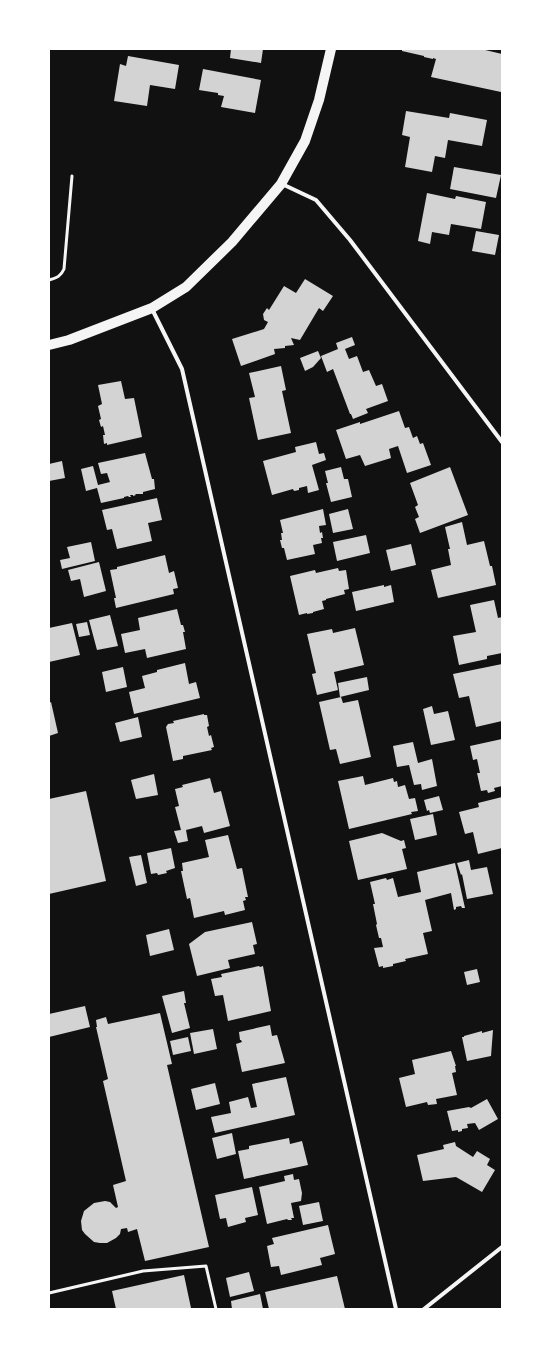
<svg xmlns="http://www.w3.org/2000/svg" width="551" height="1358" font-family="'Open Sans',sans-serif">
<rect width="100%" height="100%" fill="#111"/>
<g fill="#d3d3d3">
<path d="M231,49H263L261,63L230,58Z"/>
<path d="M402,49H481L502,54V85L501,92L431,77L436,59L433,58V59L424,57V56L402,51Z"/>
<path d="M128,56L179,65L175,89L150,85L147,106L114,101L120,64L126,66Z"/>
<path d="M203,69L261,80L255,113L221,107L224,96L218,95V93L199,90Z"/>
<path d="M406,111L449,118L450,113L487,120L482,146L448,140L445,158L435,156L432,172L405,167L410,137L402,135Z"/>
<path d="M454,167L501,175L496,198L450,189Z"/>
<path d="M427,193L455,199L456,196L486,202L481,229L451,224L449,235L432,232L430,244L418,241Z"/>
<path d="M476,231L499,235L495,255L472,251Z"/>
<path d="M305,279L333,296L323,311L319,308L300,340L291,338L294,345L285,346V348L274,349L275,354L241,366L232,339L264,329L268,322L264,320L263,314L267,308L269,310L284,286L296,293Z"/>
<path d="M352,337L355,345L345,349L349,359L357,356L363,372L369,370L376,386L382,384L388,401L366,409L368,413L353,419L351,414H350L333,369L327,372L321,356L338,349L336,343Z"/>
<path d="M318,351L321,358L313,367L305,371L300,358Z"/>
<path d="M281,366L286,390L282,391L291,433L258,440L249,398L255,397L249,373Z"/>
<path d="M121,381L125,399L134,398L142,437L107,445V443L104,444L103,435H105L103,426L101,427L99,420L101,419L98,406L102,404L98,385Z"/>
<path d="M399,411L405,428L409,427L413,438L417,436L420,444L423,443L431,465L407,473L398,446L389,449L391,458L365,466L360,455L346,459L336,430L360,422V424Z"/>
<path d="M316,442L319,454L324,453L326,460L312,465L319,490L308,493L307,486L299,488V490L294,491L293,489L272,495L263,461L296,452L295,447Z"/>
<path d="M145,453L152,479H154L155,489L143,492V494H135L136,495L133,496V495H130L131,497H129L128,496L124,497V498L101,503L97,488L86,491L81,469L93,466L98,485L110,482L107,473L101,474L98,463Z"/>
<path d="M62,461L65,478L49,481V464Z"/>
<path d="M341,467L344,479H348L352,497L331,502L326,483H328L325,471Z"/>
<path d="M450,467L468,515L420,533L415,519L419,517L415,507L418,505L410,483Z"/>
<path d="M157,498L162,520L148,523L152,541L117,549L112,529L107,530L102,510Z"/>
<path d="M323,509L326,525L319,526L320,533L322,532L323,538H321L322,543L313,545L315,554L287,560L284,548H282L280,540H282L281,533H283L280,520Z"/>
<path d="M348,509L353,529L333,533L329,514Z"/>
<path d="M462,522L467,545L484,541L490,566H492L496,585L438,598L431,570L451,565L448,549H450L445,527Z"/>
<path d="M366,535L370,553L337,561L333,542Z"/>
<path d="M91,542L95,561L62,569L60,560L70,558L67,547Z"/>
<path d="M411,544L416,565L391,571L386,550Z"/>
<path d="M165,555L169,573L174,571L178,588L173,589L174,594L116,608L114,598H116L110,570L117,569V567Z"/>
<path d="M99,562L106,591L84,597L80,579L71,581L68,570Z"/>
<path d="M338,568L339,571L346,570L349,589L344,590L345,594L326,599V600L322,601L324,609L313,612V613L307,614V613L299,615L290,576L315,570L316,573Z"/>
<path d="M384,585V587L391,585L394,602L356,611L352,592Z"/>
<path d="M494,600L498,618L502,617V653L487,656V659L459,665L453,636L476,632L470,605Z"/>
<path d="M177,609L181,625H183L185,632H183L186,649L147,658L145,649L125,653L121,634L140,630L138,618Z"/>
<path d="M110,615L118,646L97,650L89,620Z"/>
<path d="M87,622L90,635L79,637L76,624Z"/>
<path d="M72,623L80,655L49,662V628Z"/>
<path d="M355,628L364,665L334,672L338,690L317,695L312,674L316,673L307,634L332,629L333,633Z"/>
<path d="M185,663L189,684L196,682L200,698L134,714L129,692L145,688L142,676L157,672V670Z"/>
<path d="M502,664V721L476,727L469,696L459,698L453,674Z"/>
<path d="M123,667L127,687L106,692L102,672Z"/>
<path d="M367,677L369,690L340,697L338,683Z"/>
<path d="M341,697L343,703L358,700L371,757L340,764L336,749L330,750L319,702Z"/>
<path d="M51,702L58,733L49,736V703Z"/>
<path d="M432,706L434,714L448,711L455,740L431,745L423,709Z"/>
<path d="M204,714V715H207L209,726L207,727L209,736L211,735L214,747L211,748L212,750L183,756V759L173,761L166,727L168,724L174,723L173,721Z"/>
<path d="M138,717L142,737L120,742L115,723Z"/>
<path d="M502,739V786L494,788L495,791L488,793L487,790L481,791L477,773H480L477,759L473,760L470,746Z"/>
<path d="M413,742L418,763L432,759L437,786L422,790L421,784L414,785L409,765L397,767L393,746Z"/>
<path d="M154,774L158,795L136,799L131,780Z"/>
<path d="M363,776L365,785L393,778L394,782L397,781L398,787L405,785L409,799L415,798L418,811L411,812L412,814L349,829L338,781Z"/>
<path d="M210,778L214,793L221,791L230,826L204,833L202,826L186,830L188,841L178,843L174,831L181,830L175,807L179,806L175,789L183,787L182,785Z"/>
<path d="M86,791L106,881L49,894V799Z"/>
<path d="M439,796L443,810L430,813L429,810L427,811L424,800Z"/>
<path d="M502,797V848L478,854L473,832L465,834L459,812L479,807L478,803Z"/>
<path d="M433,814L437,835L415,840L410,819Z"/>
<path d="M382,833L401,841L404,840L406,848L402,849L407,869L358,880L349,841Z"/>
<path d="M228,835L237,869L242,868L248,897H245L246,900L243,901L245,910L225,915L224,911L194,918L190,898L187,899L181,871H183L182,863L209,857L205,840Z"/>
<path d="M171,848L175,868L166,871L167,873L158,875L157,873L151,874L147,853Z"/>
<path d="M141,855L147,883L136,886L129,857Z"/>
<path d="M469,860L471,870L487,867L493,894L467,899L462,874L461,875L457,863Z"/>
<path d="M455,863L465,908H462L461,906L456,907V909L454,910L451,893L425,900L432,931L423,933L428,954L405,959L406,961L393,964V966L383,968V966L379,967L374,948L383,947L381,938H379L376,925L377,924L373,904H375L370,882L386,878L387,880L393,878L398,897L421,892L417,872Z"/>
<path d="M252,922L257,944L253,945L255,954L228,960L230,968L197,976L189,944L205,932Z"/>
<path d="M169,929L174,950L150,956L146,935Z"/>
<path d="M259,966L260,967L263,966L271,1011L228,1021L223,995L215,996L211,979L222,977L221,974Z"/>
<path d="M477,969L480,982L467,985L464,972Z"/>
<path d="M184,991L186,1003H184L190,1028L172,1033L162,996Z"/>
<path d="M85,1006L90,1027L49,1037V1014Z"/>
<path d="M160,1013L172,1064L167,1065L209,1247L145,1261L137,1229L128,1232L127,1228L121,1229L120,1234L116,1238L107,1243H100L94,1242L85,1234L82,1230L81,1221L84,1211L94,1203L105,1201L110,1202L116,1208L118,1207L113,1185L126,1181L103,1081L108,1079L96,1027H97L96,1020L106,1017L108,1024Z"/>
<path d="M270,1025L272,1036L277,1035L285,1063L242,1072L236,1044L242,1042L241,1040H240L239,1032Z"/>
<path d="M213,1029L217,1049L194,1054L190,1033Z"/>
<path d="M493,1030L491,1056L467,1061L462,1037H464V1036L482,1031V1033Z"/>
<path d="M188,1037L191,1051L173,1055L170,1041Z"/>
<path d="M451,1051L456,1066H455L456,1072L452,1073L457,1095L436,1099L437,1104L428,1105L427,1102L406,1107L399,1078L415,1074L412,1060Z"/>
<path d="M286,1077L295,1115L215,1133L211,1117L231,1113L229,1102L248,1097L251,1108L257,1107L252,1084Z"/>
<path d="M215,1083L220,1104L196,1110L191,1089Z"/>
<path d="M487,1099L498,1119L479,1130L475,1123L467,1124L468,1128L462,1129V1131L458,1132V1130L452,1131L447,1111L469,1107L471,1108Z"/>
<path d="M232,1133L236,1154L217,1159L212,1138Z"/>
<path d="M289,1138L290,1144L302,1141L308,1165L244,1179L238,1151L249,1149V1146Z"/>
<path d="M455,1142L456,1146L473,1157L477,1151L490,1159L487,1165L495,1170L482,1192L456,1177L423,1181L417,1155L444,1149L443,1145Z"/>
<path d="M293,1174L294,1180L299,1179L302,1193L301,1201L291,1203L294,1218H291L292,1220H288L287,1219L267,1224L259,1187L285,1181L284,1176Z"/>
<path d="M252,1187L258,1215L245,1218L246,1222L228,1227L226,1218L220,1219L215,1195Z"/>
<path d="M319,1202L323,1221L303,1225L299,1206Z"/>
<path d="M328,1225L335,1254L320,1258L322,1265L281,1275L279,1266L271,1267L267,1246L274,1244L272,1238Z"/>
<path d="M249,1272L254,1291L230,1297L226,1278Z"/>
<path d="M184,1275L191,1308L184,1309H116L112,1291Z"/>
<path d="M337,1276L345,1309H269L265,1292Z"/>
<path d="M260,1294L263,1309H232L231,1301Z"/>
</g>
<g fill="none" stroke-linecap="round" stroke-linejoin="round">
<g stroke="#f5f5f5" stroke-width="3">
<path d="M49,280C57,278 61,276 64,269L72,176"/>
<path d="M49,1293L143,1271L206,1266L216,1309"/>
</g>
<g stroke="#f5f5f5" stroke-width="4">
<path d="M282,184L316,200L350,240L502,442"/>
<path d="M152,309L182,369L396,1309"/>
<path d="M424,1309L502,1247"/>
</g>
<path stroke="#f5f5f5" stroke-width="10" d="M49,345L69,340L152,308L186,287L232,242L281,184L305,141L319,100L331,49"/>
</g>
<rect width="551" height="1358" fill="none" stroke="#ffffff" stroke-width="100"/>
</svg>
